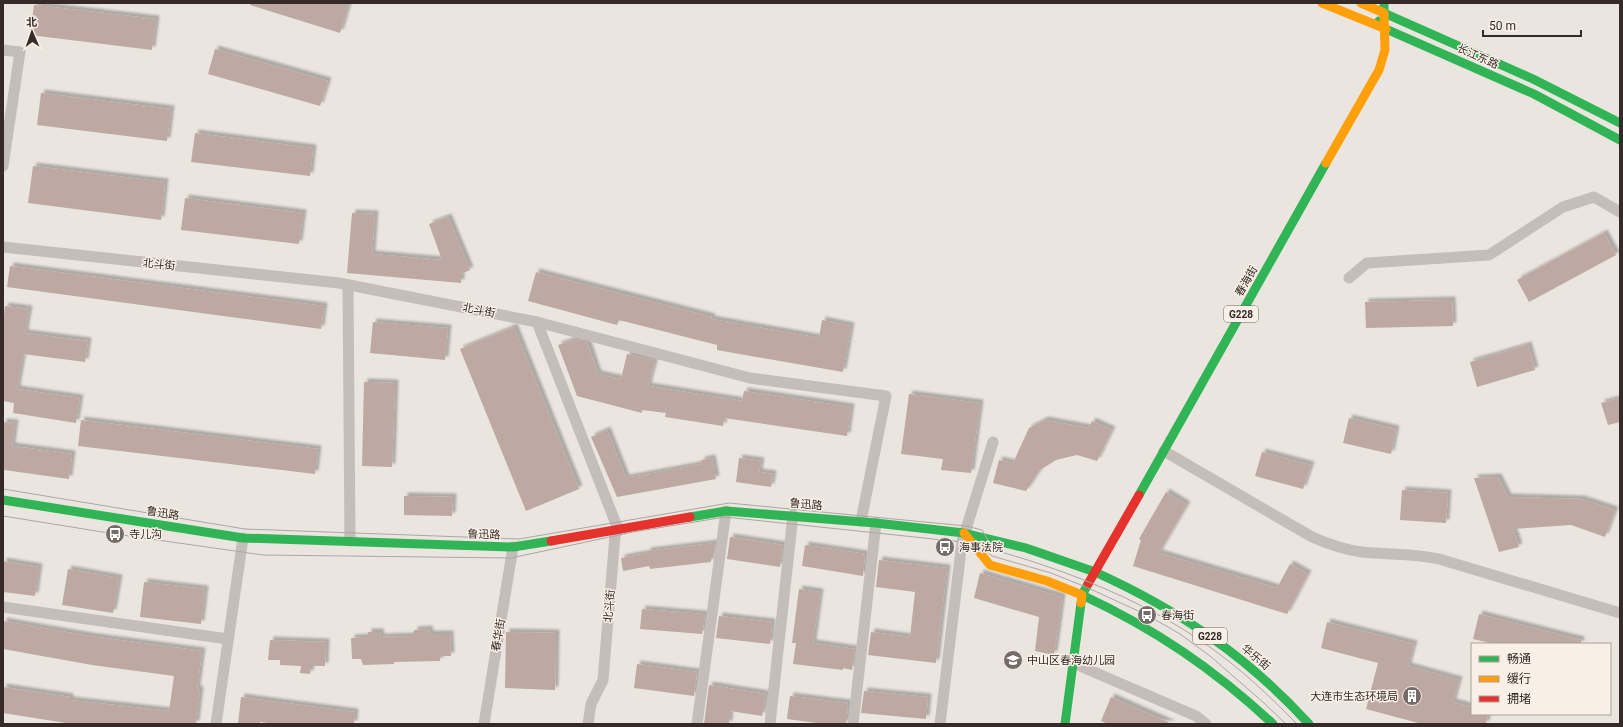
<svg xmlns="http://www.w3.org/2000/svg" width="1623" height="727" font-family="Roboto,'Noto Sans SC',sans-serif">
<defs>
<filter id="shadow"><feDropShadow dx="3.5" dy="-3.5" stdDeviation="1" flood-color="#0004"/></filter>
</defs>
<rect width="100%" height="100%" fill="#ebe5e0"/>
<g fill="#bea8a2" filter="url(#shadow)">
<path d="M251,3H349L340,33L250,5Z"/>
<path d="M34,5L156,19L152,50L30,35Z"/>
<path d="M215,49L328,81L320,106L208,74Z"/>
<path d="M41,93L171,109L167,141L37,125Z"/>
<path d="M195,133L313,148L310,176L191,162Z"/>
<path d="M33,166L165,182L161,220L28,203Z"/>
<path d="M185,198L303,213L299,244L181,230Z"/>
<path d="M352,213L375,214L372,254L442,260L429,224L448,217L470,270L461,274V283L347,273Z"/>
<path d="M1604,233L1616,255L1529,302L1517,280Z"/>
<path d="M10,266L324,306L321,329L7,287Z"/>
<path d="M536,272L712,317L711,319L819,338L822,320L851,326L843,372L717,350V345L619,320L617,325L528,301Z"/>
<path d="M1452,300L1453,326L1366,328L1365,302Z"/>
<path d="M5,306L29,309L25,333L88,341L85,362L23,354L17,389L80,398L76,423L13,413L14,403L3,401V324Z"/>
<path d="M373,322L448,328L445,360L370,353Z"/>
<path d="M514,327L579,489L526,511L460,349Z"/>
<path d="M576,339L587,342L598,374L621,379L627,354L655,360L648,386L742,401L744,391L851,407L847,436L724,418L723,426L665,417L666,413L642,410V413L577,396L558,345Z"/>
<path d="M1528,345L1535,370L1477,387L1470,362Z"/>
<path d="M364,382L395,383L392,467L362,466Z"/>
<path d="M909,394L980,403L971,473L941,470L943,459L901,454Z"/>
<path d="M1620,398V422L1608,425L1601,403Z"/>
<path d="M1349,418L1396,429L1391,454L1343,443Z"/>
<path d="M81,420L318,449L315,474L78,446Z"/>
<path d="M1045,420L1089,428L1092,421L1112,430L1097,461L1077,455L1056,460L1040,470L1026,491L993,483L999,460L1013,463L1029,428Z"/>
<path d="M3,422L15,423L12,446L72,454L69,479L4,470Z"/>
<path d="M607,430L626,478L702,464L701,460L712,458L716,479L617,497L591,437Z"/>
<path d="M1262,452L1311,465L1303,489L1255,476Z"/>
<path d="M739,458L761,461L759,472L773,474L771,487L736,482Z"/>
<path d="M1498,477L1508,497L1581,499L1615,510L1605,537L1571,525L1513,529L1519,547L1499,552L1474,478Z"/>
<path d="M1402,490L1448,493L1446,523L1400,520Z"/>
<path d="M1166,492L1187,505L1159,553L1277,588L1290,564L1308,574L1287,614L1133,566L1141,540L1139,539Z"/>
<path d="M404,496L453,497L452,516L404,515Z"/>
<path d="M730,537L783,545L780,567L727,559Z"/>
<path d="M715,543L713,557H711V562L650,569L649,566L623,571L621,558L648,553L647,551Z"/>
<path d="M805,545L865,554L863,576L802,566Z"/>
<path d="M879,560L947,568L936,663L868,655L871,632L910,637L915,592L876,587Z"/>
<path d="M3,561L39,567L35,596L3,592Z"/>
<path d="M68,569L119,578L113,613L62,605Z"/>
<path d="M980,573L1062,597L1054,655L1035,651L1039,617L974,598Z"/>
<path d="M144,582L205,589L201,624L140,617Z"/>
<path d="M799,589L820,592L813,643L855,649L852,670L843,668V670L793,664L796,643H792Z"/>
<path d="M642,609L703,614L705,615L702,634L640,629Z"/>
<path d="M1479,614L1581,640V644H1494L1473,639Z"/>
<path d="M719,616L772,622L770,644L716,638Z"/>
<path d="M3,621L89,636L202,651L197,689L200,690L196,724H72L3,713V687L70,697V700L169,711L174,676L92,665L3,649Z"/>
<path d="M1327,622L1414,644L1408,666L1459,680L1453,702L1472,707V714H1488L1486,724H1422L1366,709L1378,663L1321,648Z"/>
<path d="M429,629L430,634H450L451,656H440V661L394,662V664L363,665L361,659H352L351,638L368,637V632H380L381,637L414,636V630Z"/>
<path d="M506,632L556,633L555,690L505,688Z"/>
<path d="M270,640L326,642L325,666H311L310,674L300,673L301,666L280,665V660H268Z"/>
<path d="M637,664L697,672L694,696L634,688Z"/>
<path d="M709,685L766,694L762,716L730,711L729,724H704Z"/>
<path d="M864,691L928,697L926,719L861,713Z"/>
<path d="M790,696L848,703L846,724H824L787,719Z"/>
<path d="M241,697L355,712L354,724H275L260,722V724H238Z"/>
<path d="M1111,697L1172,724H1108L1101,721Z"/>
</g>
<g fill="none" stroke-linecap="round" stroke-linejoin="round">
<g stroke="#c4bdb9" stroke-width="11">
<path d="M3,50L20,52L3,166"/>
<path d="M3,247L339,283L537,322L750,378L886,396L861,521"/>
<path d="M1349,278L1367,263L1489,255L1563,207L1594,197L1620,212"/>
<path d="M348,285L350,541"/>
<path d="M537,322L618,529L615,536L603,680L591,704L588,724"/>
<path d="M1164,451L1312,537C1328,544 1345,550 1362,552C1389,555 1412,553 1439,559L1620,613"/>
<path d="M3,607L228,639"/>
<path d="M1073,663L1196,716L1206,724"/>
<path d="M216,724L243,538"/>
<path d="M484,724L513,547"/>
<path d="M697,724L726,511"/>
<path d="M770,724L793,515"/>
<path d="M853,724L876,523"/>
<path d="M940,724L962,542L993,442"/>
</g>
<g stroke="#30b455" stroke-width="9">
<path d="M1384,3V13L1533,79L1620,123"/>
<path d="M1379,21L1386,29L1534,94L1620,140"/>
<path d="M1139,495L1326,163"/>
<path d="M3,500L243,538L513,547L551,541"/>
<path d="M690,517L726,511L876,523L964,533L1026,548L1095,572"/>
<path d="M1095,572C1179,610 1247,656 1309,724"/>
<path d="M1088,584L1082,595C1155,629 1214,669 1273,724"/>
<path d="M1065,724L1081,603"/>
</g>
<g stroke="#ff9f0a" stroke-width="9">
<path d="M1322,3L1386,29"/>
<path d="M1326,163L1379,70L1385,50L1384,13L1361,3"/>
<path d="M964,533L990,565L1047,581L1082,595L1081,603"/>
</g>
<g stroke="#e5322d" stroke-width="9">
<path d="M551,541L690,517"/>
<path d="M1088,584L1139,495"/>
</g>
<g stroke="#aca6a3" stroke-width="1">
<path d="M3,489L245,529L519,539L729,503L966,526L982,530L994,550C1083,575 1170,611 1242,672C1261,688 1279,706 1297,724"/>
<path d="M3,516L115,534L263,555L511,558L633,532L725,517L962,542L980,545L992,556L1051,573L1086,587L1147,615L1180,634L1210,656L1264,703L1286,724"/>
</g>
</g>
<defs>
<symbol id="bus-disc" viewBox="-11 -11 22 22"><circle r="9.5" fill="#756b68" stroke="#f8efe7"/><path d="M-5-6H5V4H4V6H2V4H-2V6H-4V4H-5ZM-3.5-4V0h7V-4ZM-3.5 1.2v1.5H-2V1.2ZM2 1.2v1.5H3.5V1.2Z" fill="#fff"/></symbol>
<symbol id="school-disc" viewBox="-11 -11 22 22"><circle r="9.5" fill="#756b68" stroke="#f8efe7"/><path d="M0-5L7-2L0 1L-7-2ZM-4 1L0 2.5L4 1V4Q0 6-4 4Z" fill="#fff"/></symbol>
<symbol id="building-disc" viewBox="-11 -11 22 22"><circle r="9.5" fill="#756b68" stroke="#f8efe7"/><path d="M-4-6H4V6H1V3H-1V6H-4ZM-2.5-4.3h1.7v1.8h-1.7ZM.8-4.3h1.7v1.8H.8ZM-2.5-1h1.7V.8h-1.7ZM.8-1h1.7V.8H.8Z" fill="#fff"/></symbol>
</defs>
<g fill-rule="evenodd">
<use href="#bus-disc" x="104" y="523" width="22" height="22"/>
<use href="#bus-disc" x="934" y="536" width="22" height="22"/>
<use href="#bus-disc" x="1136" y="604" width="22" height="22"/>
<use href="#school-disc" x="1002" y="649" width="22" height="22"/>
<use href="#building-disc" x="1401" y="685" width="22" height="22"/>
</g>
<g text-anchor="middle" stroke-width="3" stroke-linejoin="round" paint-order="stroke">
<g fill="#f8efe7" stroke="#706561" stroke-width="1">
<rect x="1224" y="306" width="34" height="16" rx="3"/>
<rect x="1193" y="628" width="34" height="16" rx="3"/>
</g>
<g font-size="10" font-weight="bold" fill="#352a27">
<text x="1241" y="318">G228</text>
<text x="1210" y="640">G228</text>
</g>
<g font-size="11" fill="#352a27" stroke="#f8efe7">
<text transform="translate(1478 56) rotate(24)" y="4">长江东路</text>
<text transform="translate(159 264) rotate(6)" y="4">北斗街</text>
<text transform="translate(1246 281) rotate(-60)" y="4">春海街</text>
<text transform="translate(479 310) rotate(11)" y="4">北斗街</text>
<text transform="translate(806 504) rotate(5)" y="4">鲁迅路</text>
<text transform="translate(163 513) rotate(9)" y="4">鲁迅路</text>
<text transform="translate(484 534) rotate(2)" y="4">鲁迅路</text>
<text transform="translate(609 606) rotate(-85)" y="4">北斗街</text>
<text transform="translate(498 635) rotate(-80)" y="4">春华街</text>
<text transform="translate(1256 657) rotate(40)" y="4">华乐街</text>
</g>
<g font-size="11" fill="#352a27" stroke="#f8efe7" text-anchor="start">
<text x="129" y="538">寺儿沟</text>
<text x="959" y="551">海事法院</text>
<text x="1161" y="619">春海街</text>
<text x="1027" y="664">中山区春海幼儿园</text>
<text x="1398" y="700" text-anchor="end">大连市生态环境局</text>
</g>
</g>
<rect width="1623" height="727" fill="none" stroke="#352a27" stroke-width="8"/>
<rect x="1471" y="643" width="140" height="72" fill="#f8efe7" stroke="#aaa09a"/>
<rect x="1479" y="656" width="20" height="6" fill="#30b455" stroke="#aaa09a"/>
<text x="1507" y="663" font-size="12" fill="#352a27">畅通</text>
<rect x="1479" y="676" width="20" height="6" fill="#ff9f0a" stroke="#aaa09a"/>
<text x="1507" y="683" font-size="12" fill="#352a27">缓行</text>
<rect x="1479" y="696" width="20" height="6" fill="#e5322d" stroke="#aaa09a"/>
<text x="1507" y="703" font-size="12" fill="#352a27">拥堵</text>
<g transform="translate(32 32) rotate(358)" stroke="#f8efe7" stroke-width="3" paint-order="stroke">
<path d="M0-3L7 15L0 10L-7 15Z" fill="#352a27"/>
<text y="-6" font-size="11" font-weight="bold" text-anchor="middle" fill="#352a27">北</text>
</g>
<path d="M1483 30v6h98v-6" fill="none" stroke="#352a27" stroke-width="2"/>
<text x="1489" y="30" font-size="12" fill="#352a27" stroke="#f8efe7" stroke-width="3" paint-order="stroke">50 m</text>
</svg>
